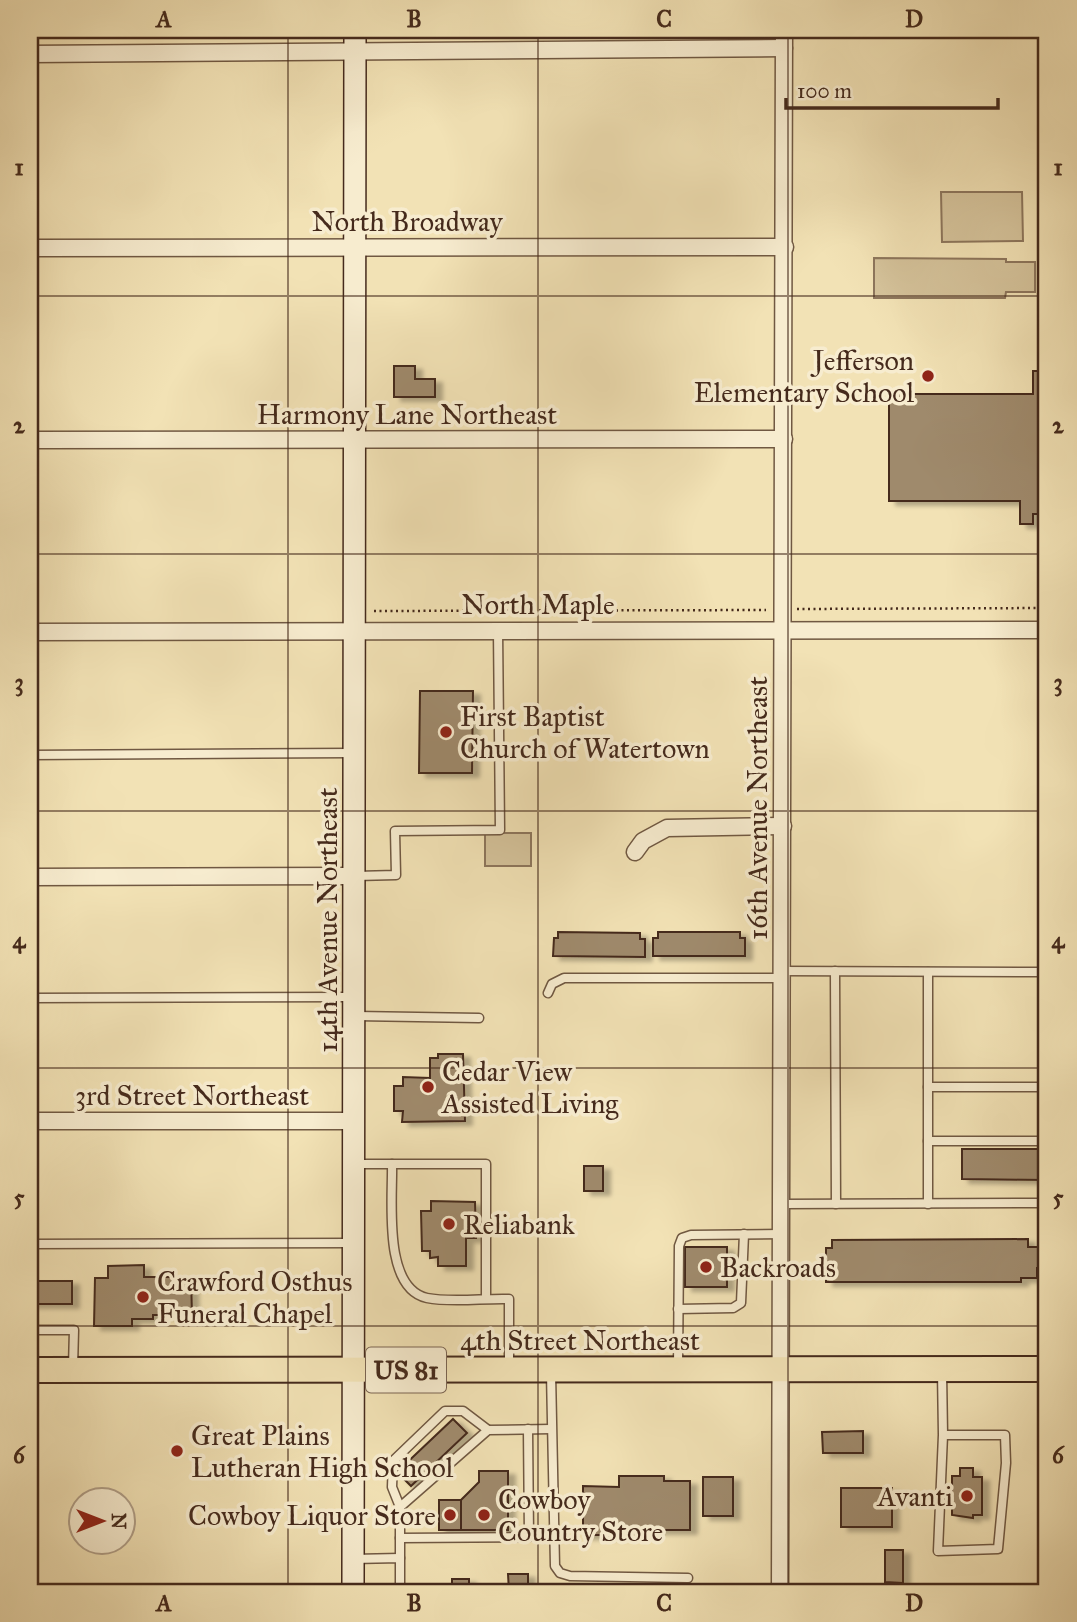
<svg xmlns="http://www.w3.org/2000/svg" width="1077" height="1622" font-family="'IM FELL Great Primer',serif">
<defs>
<filter id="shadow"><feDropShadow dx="7" dy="4" stdDeviation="2" flood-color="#0004"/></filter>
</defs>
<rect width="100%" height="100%" fill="#f2e2b5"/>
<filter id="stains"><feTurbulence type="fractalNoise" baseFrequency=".00286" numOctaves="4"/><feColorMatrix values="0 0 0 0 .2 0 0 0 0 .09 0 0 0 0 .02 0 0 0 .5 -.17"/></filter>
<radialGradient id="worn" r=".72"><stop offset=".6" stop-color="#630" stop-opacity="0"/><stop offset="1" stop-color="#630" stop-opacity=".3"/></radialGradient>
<g fill="#d5c39b" stroke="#8d765c" stroke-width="2">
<path d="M941,192H1022L1023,241L942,242Z"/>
<path d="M874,258L1006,259V262H1035V292H1006L1005,298H874Z"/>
<rect x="485" y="833" width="46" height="33"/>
</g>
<g fill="#9f8a6c" stroke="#452a1c" stroke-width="2" filter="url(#shadow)">
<path d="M394,366H415V379H435V397H394Z"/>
<path d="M1033,371H1047V514H1033V524H1020V501H889V394H1033Z"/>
<path d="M420,691H473L472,773H419Z"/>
<path d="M558,932L640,933V939H645V957L553,956L554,938H558Z"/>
<path d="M658,932H740V938H745V956H653V938H658Z"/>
<path d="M438,1054H463L465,1121L402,1122L403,1111H394V1086H403V1077L430,1078V1058H438Z"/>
<path d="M962,1149H1047V1180L962,1179Z"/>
<rect x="584" y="1166" width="19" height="25"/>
<path d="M431,1201L475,1202L476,1238H466V1266H438V1257L430,1258V1251H422L421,1211H431Z"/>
<path d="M1028,1239V1247H1047V1268H1037V1278H1021V1282H826V1248H832V1240Z"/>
<rect x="685" y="1247" width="42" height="40"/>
<path d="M144,1265V1277H191L192,1315H153V1319H132V1326H94L95,1278H108V1266Z"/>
<rect x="30" y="1281" width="42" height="23"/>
<path d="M453,1419L467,1433L411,1486L397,1472Z"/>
<path d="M863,1431V1453H823L822,1432Z"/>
<path d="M960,1468H973V1477H982V1515H973V1518L952,1515V1476H960Z"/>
<path d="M479,1471H508V1530H461V1500L479,1482Z"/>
<path d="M619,1476H664V1481H690V1530H621V1535H583V1486L619,1487Z"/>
<rect x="703" y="1477" width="30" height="39"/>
<rect x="841" y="1488" width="51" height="39"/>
<rect x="439" y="1500" width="22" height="30"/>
<path d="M885,1550H903V1583L885,1582Z"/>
<path d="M508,1574H528V1592H509Z"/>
<rect x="452" y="1579" width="17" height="13"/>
</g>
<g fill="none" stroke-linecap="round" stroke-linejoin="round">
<defs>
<g id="lane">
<path d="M30,755L352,753"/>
<path d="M356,876L396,875L395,831L500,830L498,630"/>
<path d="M783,971L1047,972"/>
<path d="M835,971L836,1204"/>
<path d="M928,972V1204"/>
<path d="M548,993L552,984L564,978H783"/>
<path d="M30,998L352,997"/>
<path d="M356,1016L479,1018"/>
<path d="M928,1087H1047"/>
<path d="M928,1141H1047"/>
<path d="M355,1164H392C393,1198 382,1288 427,1298C452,1303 484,1298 509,1299V1367"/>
<path d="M392,1164H486V1298"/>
<path d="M783,1204L1047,1203"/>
<path d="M30,1244L352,1243"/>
<path d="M678,1309L733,1308L741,1303L744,1234"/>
<path d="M30,1330H74L73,1367"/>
<path d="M678,1368L679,1246L682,1238L691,1235L783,1234"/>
<path d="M942,1372L943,1435H1005L1006,1463L998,1549L938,1551L943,1435"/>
<path d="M551,1373L555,1566L560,1573L570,1576L688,1578"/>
<path d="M400,1507L392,1487L393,1461L445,1411H463L488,1430"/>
<path d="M400,1538L529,1537L528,1429"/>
<path d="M400,1558V1507L488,1430L551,1429"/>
<path d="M353,1559L400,1558V1592"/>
</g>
<g id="street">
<path d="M30,54L784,48"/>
<path d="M30,248L785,247"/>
<path d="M30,440L784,439"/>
<path d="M30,632L1047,630"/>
<path d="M635,852L643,841L667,828L783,826"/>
<path d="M30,877L354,876"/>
<path d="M30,1121H355"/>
<path d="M780,1592L784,30"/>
</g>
<path id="secondary" d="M353,1592L355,30"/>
<path id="primary" d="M30,1370L1047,1369"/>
</defs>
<use href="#lane" stroke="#705842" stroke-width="11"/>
<use href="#street" stroke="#705842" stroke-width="19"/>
<use href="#secondary" stroke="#452a1c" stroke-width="24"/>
<use href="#primary" stroke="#452a1c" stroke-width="28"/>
<g stroke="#452a1c" stroke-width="2.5" stroke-dasharray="2 3.5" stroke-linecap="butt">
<path d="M797,609L1047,608"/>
<path d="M374,611L766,610"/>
</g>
<use href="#lane" stroke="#f7eccf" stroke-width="8"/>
<use href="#street" stroke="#f7eccf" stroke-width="16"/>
<use href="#secondary" stroke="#f7eccf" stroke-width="21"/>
<use href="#primary" stroke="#f2e2b5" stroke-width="24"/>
</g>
<path fill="none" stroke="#452a1c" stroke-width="2" stroke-opacity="0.55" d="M288,30V1592M538,30V1592M788,30V1592M30,296H1047M30,554H1047M30,811H1047M30,1068H1047M30,1326H1047"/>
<g fill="#8f2418" stroke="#f7eccf" stroke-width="2.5">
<circle cx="928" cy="376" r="7"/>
<circle cx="446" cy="732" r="7"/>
<circle cx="428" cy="1087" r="7"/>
<circle cx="449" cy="1224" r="7"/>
<circle cx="706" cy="1267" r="7"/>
<circle cx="143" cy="1297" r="7"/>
<circle cx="177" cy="1451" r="7"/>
<circle cx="967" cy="1496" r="7"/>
<circle cx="450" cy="1515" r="7"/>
<circle cx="484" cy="1515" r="7"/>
</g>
<g text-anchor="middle" stroke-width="7" stroke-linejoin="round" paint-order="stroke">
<rect fill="#f7eccf" stroke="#7a6452" stroke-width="2" x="366" y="1347.5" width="80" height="45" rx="5"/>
<g font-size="26" font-weight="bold" fill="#452a1c">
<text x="406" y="1379">US 81</text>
</g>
<g font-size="28" fill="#452a1c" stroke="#f7eccf">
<text x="407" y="231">North Broadway</text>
<text x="407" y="424">Harmony Lane Northeast</text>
<text x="538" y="614">North Maple</text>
<text transform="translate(757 808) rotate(-90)" y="10">16th Avenue Northeast</text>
<text transform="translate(327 920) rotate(-90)" y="10">14th Avenue Northeast</text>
<text x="192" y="1105">3rd Street Northeast</text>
<text x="580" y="1350">4th Street Northeast</text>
</g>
<g font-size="28" fill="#452a1c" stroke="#f7eccf" text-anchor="start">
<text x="914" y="370" text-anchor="end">Jefferson<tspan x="914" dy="32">Elementary School</tspan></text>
<text x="460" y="726">First Baptist<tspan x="460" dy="32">Church of Watertown</tspan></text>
<text x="442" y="1081">Cedar View<tspan x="442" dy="32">Assisted Living</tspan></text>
<text x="463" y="1234">Reliabank</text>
<text x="720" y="1277">Backroads</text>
<text x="157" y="1291">Crawford Osthus<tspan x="157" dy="32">Funeral Chapel</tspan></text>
<text x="191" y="1445">Great Plains<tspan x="191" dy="32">Lutheran High School</tspan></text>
<text x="953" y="1506" text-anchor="end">Avanti</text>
<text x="498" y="1509">Cowboy<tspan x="498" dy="32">Country Store</tspan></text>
<text x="436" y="1525" text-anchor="end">Cowboy Liquor Store</text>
</g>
</g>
<rect width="1077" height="1622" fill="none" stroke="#f2e2b5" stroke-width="77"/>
<g transform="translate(102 1521) rotate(90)"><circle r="33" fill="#f7eccf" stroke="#b09e87" stroke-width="2"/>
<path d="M0-5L12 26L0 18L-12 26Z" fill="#8f2418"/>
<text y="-10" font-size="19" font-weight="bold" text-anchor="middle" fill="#452a1c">N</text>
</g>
<path d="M786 98v10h212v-10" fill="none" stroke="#452a1c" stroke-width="3.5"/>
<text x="797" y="98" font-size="21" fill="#452a1c" stroke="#f7eccf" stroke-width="5" paint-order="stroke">100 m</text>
<rect x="38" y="38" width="1000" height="1546" fill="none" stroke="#452a1c" stroke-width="2.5"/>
<g font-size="23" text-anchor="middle" font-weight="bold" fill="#452a1c">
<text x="164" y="27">A</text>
<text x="414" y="27">B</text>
<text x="664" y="27">C</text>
<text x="914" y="27">D</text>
<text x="19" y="175">1</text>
<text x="1058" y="175">1</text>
<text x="19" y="433">2</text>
<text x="1058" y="433">2</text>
<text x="19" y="690">3</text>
<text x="1058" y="690">3</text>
<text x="19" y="948">4</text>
<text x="1058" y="948">4</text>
<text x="19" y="1205">5</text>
<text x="1058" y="1205">5</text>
<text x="19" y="1463">6</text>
<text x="1058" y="1463">6</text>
<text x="164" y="1611">A</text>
<text x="414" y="1611">B</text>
<text x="664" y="1611">C</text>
<text x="914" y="1611">D</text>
</g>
<rect width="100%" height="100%" filter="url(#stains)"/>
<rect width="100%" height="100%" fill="url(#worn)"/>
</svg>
